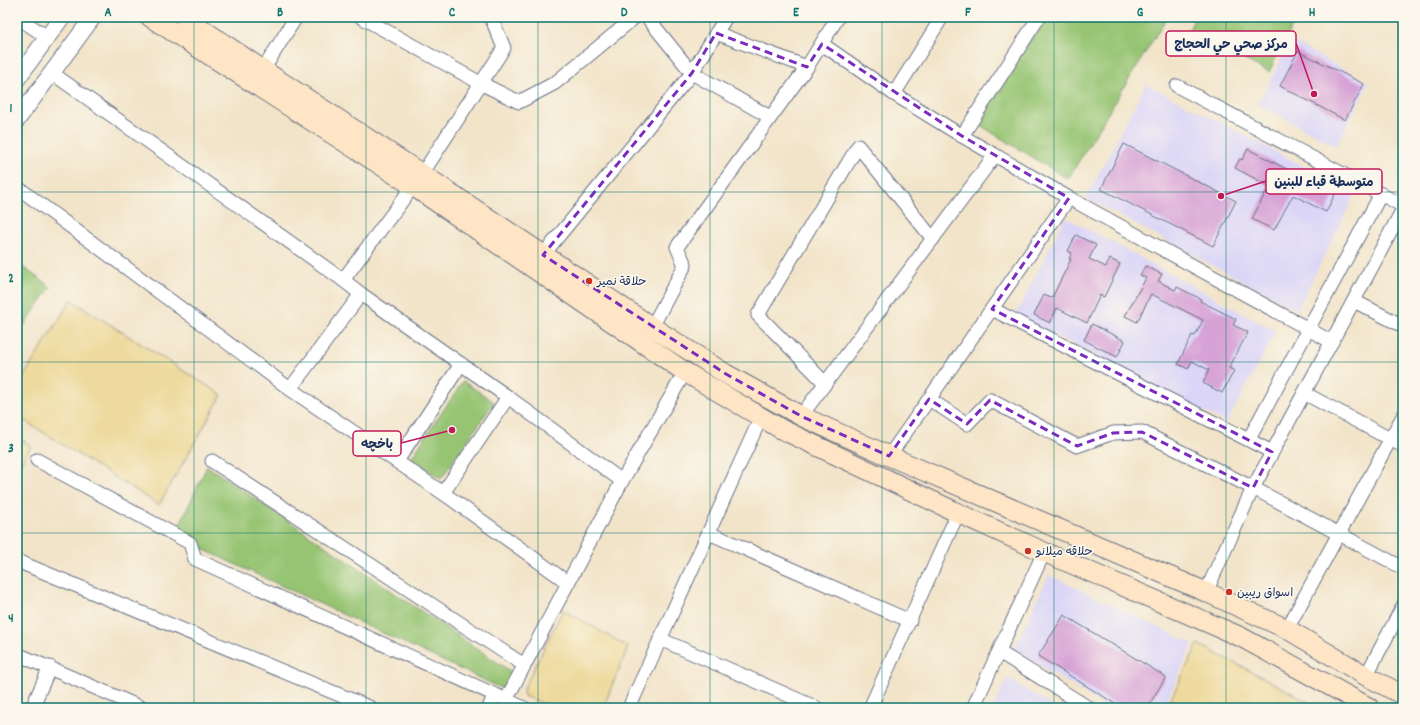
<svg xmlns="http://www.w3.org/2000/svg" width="1420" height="725" font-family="Dekko,'Playpen Sans Arabic',sans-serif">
<rect width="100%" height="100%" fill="#fbf7ec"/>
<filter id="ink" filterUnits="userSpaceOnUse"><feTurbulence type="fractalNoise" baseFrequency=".025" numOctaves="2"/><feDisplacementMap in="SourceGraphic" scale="8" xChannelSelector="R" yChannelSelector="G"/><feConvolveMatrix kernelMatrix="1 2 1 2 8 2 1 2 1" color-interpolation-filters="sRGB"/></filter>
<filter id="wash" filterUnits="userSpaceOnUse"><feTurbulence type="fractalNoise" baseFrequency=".012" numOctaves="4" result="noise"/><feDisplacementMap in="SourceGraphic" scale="16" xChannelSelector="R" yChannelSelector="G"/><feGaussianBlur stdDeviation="0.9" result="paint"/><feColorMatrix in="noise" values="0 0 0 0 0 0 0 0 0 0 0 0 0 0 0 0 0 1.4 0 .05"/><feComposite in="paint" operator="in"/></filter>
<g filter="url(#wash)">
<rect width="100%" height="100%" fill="#f2e4c9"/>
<g fill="#dbd6f7">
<path d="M1291,41L1369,83L1336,146L1258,104Z"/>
<path d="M1146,84L1356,193L1297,310L1086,198Z"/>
<path d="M1065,217L1276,331L1227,423L1016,315Z"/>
<path d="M1049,575L1193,644L1163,708H1108L1014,649Z"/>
<path d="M1007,678L1055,708H993Z"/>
</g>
<g fill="#96c472" stroke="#587a68">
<path d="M1044,17H1167L1068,179L978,124Z"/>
<path d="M1195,17H1283L1294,22L1269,72L1188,32Z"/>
<path d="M17,263L51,287L17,335Z"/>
<path d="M463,381L494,402L441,479L411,458Z"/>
<path d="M207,466L513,673L505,690L198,547L179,526Z"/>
</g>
<g fill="#eeda9e" stroke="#84847e">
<path d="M71,300L222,395L159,505L17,416V387Z"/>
<path d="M17,436L31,446L17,470Z"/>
<path d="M563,610L628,647L603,708H554L524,696L523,690Z"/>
<path d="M1198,644L1266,679L1319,708H1166Z"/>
</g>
<g id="blocks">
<g fill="#d7a3d6">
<path d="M1298,51L1364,84L1345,120L1280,86Z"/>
<path d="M1124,144L1236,201L1213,246L1101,189Z"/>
<path d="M1248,149L1335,194L1326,212L1293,195L1274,230L1252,219L1269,186L1235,168L1240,159L1242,160Z"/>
<path d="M1076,235L1096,245L1089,259L1106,267L1110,259L1120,264L1104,297L1100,295L1087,323L1057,308L1050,323L1034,315L1044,295L1052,298L1071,259H1069L1072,253L1068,251Z"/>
<path d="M1145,266L1162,274L1158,281L1175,290L1177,287L1201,299L1200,301L1236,319L1233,325L1248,332L1229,368L1234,371L1222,393L1203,383L1209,370L1192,361L1188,369L1178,364L1192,335L1195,336L1203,320L1151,294L1137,322L1125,316L1146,278L1140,275Z"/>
<path d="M1092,324L1125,341L1117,357L1084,340Z"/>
<path d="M1064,615L1166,677L1147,708H1122L1038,656Z"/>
</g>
</g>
</g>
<g filter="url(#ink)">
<use href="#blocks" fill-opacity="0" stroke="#666e83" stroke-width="1"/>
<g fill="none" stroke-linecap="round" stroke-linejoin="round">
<defs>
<g id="minor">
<path d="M17,17L47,37"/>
<path d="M361,17L482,84L519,102L555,83L635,17"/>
<path d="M647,17L692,73L770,117"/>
<path d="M716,33L807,67L838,17"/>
<path d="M822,44L894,94L962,136L1069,198L1332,342"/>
<path d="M263,70L296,17"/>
<path d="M52,73L343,280L361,294L508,397L622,481"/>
<path d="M1177,86L1403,206"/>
<path d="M894,94L942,17"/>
<path d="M962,136L1039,17"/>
<path d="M17,187L290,389L443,493L567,582"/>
<path d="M543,255L692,73L726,17"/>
<path d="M343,280L422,174L504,48L491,17"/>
<path d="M1354,301L1403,326"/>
<path d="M992,309L1272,452"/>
<path d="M652,327L685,265L677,247L807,67"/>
<path d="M825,383L758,315L858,146L933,239"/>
<path d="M290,389L361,294"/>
<path d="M1304,393L1403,446"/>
<path d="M929,399L967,424L990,400L1077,446L1113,433L1142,432L1253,488L1403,568"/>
<path d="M801,416L995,155"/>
<path d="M1249,439L1381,194"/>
<path d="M889,456L929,399L1069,198"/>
<path d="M37,460L190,543L195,559L524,708"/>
<path d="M212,461L524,665"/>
<path d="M397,461L461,364"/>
<path d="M443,493L508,397"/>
<path d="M709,533L910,621"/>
<path d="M17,561L371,708"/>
<path d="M1206,592L1253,488L1403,209"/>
<path d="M1287,629L1403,416"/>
<path d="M660,639L817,708"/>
<path d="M999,652L1089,708"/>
<path d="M17,654L142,708"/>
<path d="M1366,676L1403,606"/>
<path d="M506,700L622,481L685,372"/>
<path d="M32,708L50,667"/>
<path d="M489,708L494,695"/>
<path d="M629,708L761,417"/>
<path d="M870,708L958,513"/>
<path d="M973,708L1044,552"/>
</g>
<g id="tertiary">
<path d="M17,79L62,17"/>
<path d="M17,120L93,17"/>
</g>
<g id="secondary">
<path d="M150,17L413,186L685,372L781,429L958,513L1044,552L1241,637L1370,708"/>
<path d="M184,17L263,70L422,174L652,327L726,374L801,416L889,456L1206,592L1287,629L1366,676L1403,695"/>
</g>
</defs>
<use href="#minor" stroke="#666e83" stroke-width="15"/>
<use href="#tertiary" stroke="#666e83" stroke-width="18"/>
<use href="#secondary" stroke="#666e83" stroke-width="21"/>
<use href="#minor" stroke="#fff" stroke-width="13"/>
<use href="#tertiary" stroke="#fff" stroke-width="16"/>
<use href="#secondary" stroke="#fde5c5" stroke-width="19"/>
</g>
</g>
<path fill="none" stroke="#7b2cbf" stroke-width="3" stroke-dasharray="8 5" stroke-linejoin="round" d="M716,33L807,67L822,44L962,136L1069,198L992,309L1272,452L1253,488L1142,432L1113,433L1077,446L990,400L967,424L929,399L889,456L801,416L726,374L543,255L692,73Z"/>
<path fill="none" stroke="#0f766e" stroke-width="1" stroke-opacity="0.55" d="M194,17V708M366,17V708M538,17V708M710,17V708M882,17V708M1054,17V708M1226,17V708M17,192H1403M17,362H1403M17,533H1403"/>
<g fill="#c8321e" stroke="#fbf7ec" stroke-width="1.5">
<circle cx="589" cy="281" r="4"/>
<circle cx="1028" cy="551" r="4"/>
<circle cx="1229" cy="592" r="4"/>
</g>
<g text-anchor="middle" stroke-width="3.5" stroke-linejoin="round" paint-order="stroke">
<g font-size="12" fill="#1b2f5e" stroke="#fbf7ec" text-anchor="start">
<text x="597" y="285">حلاقة نمير</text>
<text x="1036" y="555">حلاقه ميلانو</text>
<text x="1237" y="596">اسواق ريبين</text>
</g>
</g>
<path fill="none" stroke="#c2185b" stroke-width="1.5" d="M1314 94L1296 43M1221 196L1266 181M452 430L401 443"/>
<g fill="#c2185b" stroke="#fbf7ec" stroke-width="1.5">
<circle cx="1314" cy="94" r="4"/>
<circle cx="1221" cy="196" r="4"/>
<circle cx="452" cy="430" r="4"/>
</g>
<g fill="#fbf7ec" stroke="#c2185b" stroke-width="1.5">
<rect x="1166" y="31" width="130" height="25" rx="4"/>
<rect x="1266" y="169" width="116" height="25" rx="4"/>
<rect x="353" y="431" width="48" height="25" rx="4"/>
</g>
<g font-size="13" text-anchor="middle" font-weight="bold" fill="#1b2f5e">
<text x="1231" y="48">مركز صحي حي الحجاج</text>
<text x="1324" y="186">متوسطة قباء للبنين</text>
<text x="377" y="448">باخچە</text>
</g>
<rect width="1420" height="725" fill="none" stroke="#fbf7ec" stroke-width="44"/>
<rect x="22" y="22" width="1376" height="681" fill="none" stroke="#0f766e" stroke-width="1.5"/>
<g font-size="13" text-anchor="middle" font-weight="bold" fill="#0f766e">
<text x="108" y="16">A</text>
<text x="280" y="16">B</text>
<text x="452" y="16">C</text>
<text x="624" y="16">D</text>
<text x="796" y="16">E</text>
<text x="968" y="16">F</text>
<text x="1140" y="16">G</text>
<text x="1312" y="16">H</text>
<text x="11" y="112">1</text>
<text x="11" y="282">2</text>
<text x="11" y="452">3</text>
<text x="11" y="622">4</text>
</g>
</svg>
